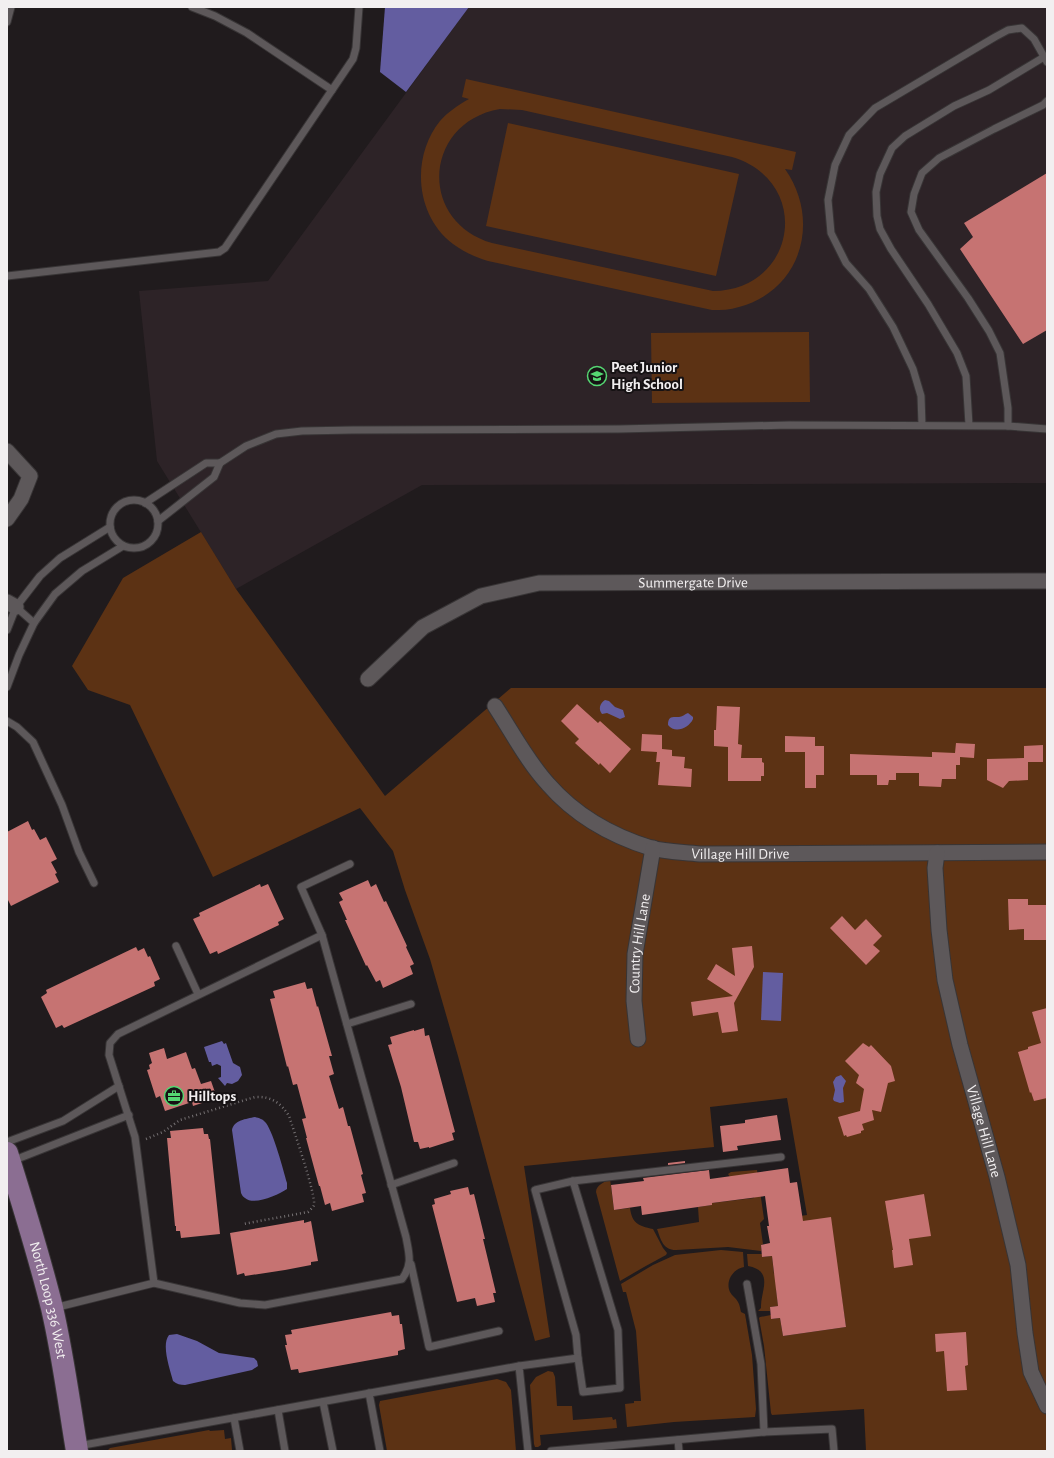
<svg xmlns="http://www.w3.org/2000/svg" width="1054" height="1458" font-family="'Alegreya Sans',sans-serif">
<rect width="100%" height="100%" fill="#201b1d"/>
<path fill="#2d2327" d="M469,7H1047V483L422,485L236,589L157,461L139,291L268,281Z"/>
<g fill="#5c3214" fill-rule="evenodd">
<path d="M466,79L796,152L792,170L785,169C821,220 802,290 739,307C730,310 721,310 712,310L488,261C475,257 464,252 453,244C415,215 411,157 440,121C448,112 458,105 469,99L462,97ZM500,109L522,110L732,157C813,181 797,290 713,291L492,243C417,221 424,122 500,109Z"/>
<path d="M508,123L739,174L716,276L486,226Z"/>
<path d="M809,332L810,402L652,403L651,333Z"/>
<path d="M201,532L236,589L385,796L511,688H1047V1451H866L864,1409L772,1415L771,1413L764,1346L759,1318L760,1317L771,1315L772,1319L780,1318L783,1336L846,1327L839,1279L776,1288L778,1306L770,1307V1311H758L761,1308C760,1292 775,1271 748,1266L747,1254H762L763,1257L772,1256L774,1274L837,1266L787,1223L786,1218L807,1215L787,1098L710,1107L714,1147L524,1166L550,1337L535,1341L458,1056L430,959L405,890L393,851L360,808L213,877L130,705L88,690L72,666L123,578Z"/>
<path d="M757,1170L764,1219L760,1223L763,1244L761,1245V1251L728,1247L676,1250C663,1250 661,1240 657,1229L699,1222L698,1207L712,1205V1203L754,1198L751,1174L730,1177L728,1174L731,1172Z"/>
<path d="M610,1179L614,1210L630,1208C632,1223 638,1226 653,1229L663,1248L667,1253L666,1255L644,1267L620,1281L596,1192C596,1185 605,1182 610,1179Z"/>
<path d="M721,1250L743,1252L744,1267C733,1269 725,1281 730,1292C732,1296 736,1298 738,1302C740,1305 740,1309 741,1312L745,1314L752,1355L756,1409L755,1417L674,1422L627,1427L625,1404L634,1403V1401H641L636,1331L626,1292H623L621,1284L653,1265L675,1255Z"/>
<path d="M548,1371L553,1372L555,1377L557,1406H572L573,1420L612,1417L613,1420L616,1419L617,1428L540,1435L541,1445L538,1447H535L534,1444L530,1385L536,1377Z"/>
<path d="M497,1379L506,1382L511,1390L516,1451H387L379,1405L380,1401Z"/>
<path d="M209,1430L210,1431L224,1430L225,1439L231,1438L232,1450L227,1451H107L110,1448Z"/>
</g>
<g fill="#635da0">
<path d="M385,7H469L406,92L380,72Z"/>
<path d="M605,700L609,701L615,707L623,710L625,717L620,719L607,713L602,714C598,709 600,703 605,700Z"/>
<path d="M688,713L693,717V719C689,728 675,734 668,725C668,716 672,717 679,717C682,717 685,714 688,713Z"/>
<path d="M763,972L783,973L781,1021L761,1020Z"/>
<path d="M222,1041L224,1044L226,1043L233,1063L240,1067L242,1075L238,1081L232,1084L227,1083L225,1086L218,1078L221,1077V1066L217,1064L212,1066L211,1062H209L204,1047Z"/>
<path d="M841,1075L846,1081L843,1088L844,1102L840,1103L834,1101L833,1099L835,1090L833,1082L836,1077Z"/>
<path d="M255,1117C259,1118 263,1119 266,1123C274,1134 283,1169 287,1183V1189C278,1195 254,1206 245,1198C243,1197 242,1195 241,1193L232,1130C234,1120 246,1119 255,1117Z"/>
<path d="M177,1334L197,1341L219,1353L254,1358L257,1361L258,1366L252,1370L185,1385C180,1385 177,1384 173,1381C170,1369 161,1345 169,1335Z"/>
</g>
<g fill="#c67372">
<path d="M1047,173V330L1023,344L960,249L973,237L964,223Z"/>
<path d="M577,704L598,723L600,721L631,749L610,773L600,763L599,765L575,743L579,739L561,721Z"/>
<path d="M717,706L740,707L738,744L742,745L741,758H762V762L764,763V776H761V781H728V747L714,746V730H716Z"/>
<path d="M642,734L662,735V749L672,750V756L685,757L684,768L692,769L691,787L658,785L660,762H656L657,752L641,751Z"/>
<path d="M785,736L815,737V746H824V775H816V788H805V752H785Z"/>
<path d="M956,743L975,744L974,758L960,757V765H956V779H942L941,787L919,786V773H896V780H889L888,785H877V775H850V754L932,757V752L955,753Z"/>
<path d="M1043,745V762H1028V780L1009,781L1003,788L987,780V759L1024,758V746Z"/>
<path d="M28,821L32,830L34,829L40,840L46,837L57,859L51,862L57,873L55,874L59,882L11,906L7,898V832Z"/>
<path d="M368,880L371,887L376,884L384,902L386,901L407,946L406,947L414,964L410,966L413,974L383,988L380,980L376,982L367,965L366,966L345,920H347L339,902L343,900L339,893Z"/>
<path d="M260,884L261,887L268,884L284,919L278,922L279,925L254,937L218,954L217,951L210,954L193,919L200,916L199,913Z"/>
<path d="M1008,899H1028V905H1047V940H1024V929L1009,930Z"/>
<path d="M842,916L855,930L866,919L882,936L873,945L880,951L866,965L830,928Z"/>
<path d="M752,946L754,967L734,1003L738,1031L722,1033L718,1012L693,1016L691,1002L733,996L707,979L716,964L735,976L732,948Z"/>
<path d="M136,947L138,951L144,948L148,957L150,956L160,979L154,982L155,986L64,1028L62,1025L56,1028L41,997L47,993L46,990Z"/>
<path d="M305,982L307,989L312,988L317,1007L318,1006L332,1056H329L334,1074L329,1076L339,1109L343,1107L348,1126H350L363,1174L361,1175L366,1193L362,1194L364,1202L332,1211L330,1203L325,1205L320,1186H319L306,1138H307L302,1119L306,1118L297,1084L293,1085L288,1066L287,1067L270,999L275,998L273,991Z"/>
<path d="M1047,1008V1098L1034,1101L1031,1092L1030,1093L1018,1052L1028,1049V1047L1041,1043L1032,1012Z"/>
<path d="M424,1028L425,1036L429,1035L455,1132L452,1133L454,1140L429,1148V1147L420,1149L418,1142H414L401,1087L388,1045L392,1044L390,1037L414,1030V1031Z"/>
<path d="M863,1043L869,1047L871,1045L891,1066L895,1081L888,1083L881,1112L872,1110L874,1120L862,1124L864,1130L861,1131V1133L847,1137L846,1135L844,1136L838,1117L860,1111L864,1089L856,1083L859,1075L845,1061Z"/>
<path d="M164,1048L167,1059L186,1052L192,1069L195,1068L201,1084L211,1081L217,1098L193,1106L192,1102L165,1111L160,1096L156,1098L147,1070L150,1069L149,1065L152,1063L149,1053Z"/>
<path d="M777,1115L781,1140L737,1146L738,1150L723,1152L720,1126L745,1123V1120Z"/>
<path d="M203,1128L204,1134H208L209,1139H210L220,1234L181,1238L180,1231H176V1226H175L167,1138H171L170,1131Z"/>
<path d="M685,1161V1163L668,1165V1163Z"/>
<path d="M788,1168L790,1183L797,1182L803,1221L831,1217L846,1327L783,1336L780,1318L771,1319L770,1307L778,1306L772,1256L762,1257L761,1245L770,1243L767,1226H769L765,1196L712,1203V1205L642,1215L641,1206L614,1210L611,1185L644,1181L643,1178L709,1170L710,1179Z"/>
<path d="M468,1187L470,1195L474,1194L485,1239H483L496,1293H493L495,1302L477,1306L475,1298L457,1302L432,1205L435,1204L434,1199L451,1194L450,1191Z"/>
<path d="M924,1194L931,1236L909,1239L913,1265L894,1268L892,1250H893L885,1201Z"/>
<path d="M304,1220V1223L311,1221L318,1261L311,1262V1265L285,1270L245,1276L244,1273L237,1275L230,1233Z"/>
<path d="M391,1312L392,1316L399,1315L400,1324H402L405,1349L398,1351V1355L299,1373L298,1369L291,1370L285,1345H287L285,1335L292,1334L291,1330Z"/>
<path d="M966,1332L968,1365L965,1366L967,1390L947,1391L944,1351L936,1352L935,1334Z"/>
</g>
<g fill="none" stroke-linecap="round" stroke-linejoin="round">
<defs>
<g id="lane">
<path d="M192,7L215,16L247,33L332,90"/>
<path d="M7,22L11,7"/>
<path d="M7,276L219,252L225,248L353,59L356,48L359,7"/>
<path d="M922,425L921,396L913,369L893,327L869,289L846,263L831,233L828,200L835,165L849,135L875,108L995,37L1008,30L1022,28L1034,39L1047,62"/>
<path d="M969,425L966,376L957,353L928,304L891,249L880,229L877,216L876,192L880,174L892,148L905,136L954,106L989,90L1044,57"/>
<path d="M1008,426V408L1000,353L989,331L968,298L919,230L911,212L914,194L922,173L939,158L994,129L1043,105L1047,101"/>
<circle cx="134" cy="524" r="24"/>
<path d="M145,503L206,463H220L246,446L276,434L302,431L352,430L619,429L789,425L1008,426L1047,429"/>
<path d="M158,521L214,477L220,463"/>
<path d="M16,607L34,623"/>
<path d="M7,630L16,607L40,576L60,558L110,527"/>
<path d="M7,687L19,655L34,623L55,594L82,571L123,546"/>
<path d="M7,721L17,727L33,742L62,805L79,852L94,883"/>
<path d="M176,946L198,994"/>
<path d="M347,1024L411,1004"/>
<path d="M7,1142L63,1121L119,1086"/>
<path d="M12,1161L129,1115"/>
<path d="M573,1181L618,1330L620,1388L583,1392L578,1358L576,1335L535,1190Z"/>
<path d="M573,1181L781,1157"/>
<path d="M391,1185L454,1163"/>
<path d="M411,1264L429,1347L499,1331"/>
<path d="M154,1283L135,1137L109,1055L110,1043L118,1034L322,935L301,887L350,864"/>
<path d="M747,1284L761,1364L764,1432L832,1429L834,1451"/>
<path d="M54,1308L154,1283L240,1303L265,1305L402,1279C413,1264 409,1254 406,1237L322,935"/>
<path d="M369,1393L380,1451"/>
<path d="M323,1402L333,1451"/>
<path d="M278,1410L285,1451"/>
<path d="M234,1418L240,1451"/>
<path d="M678,1440L679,1451"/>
<path d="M78,1446L519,1366"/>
<path d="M528,1451L519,1366L578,1358"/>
<path d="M551,1451L764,1432"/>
</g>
<g id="street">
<path d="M7,451L30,476L21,499L7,519"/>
<path d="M7,602L16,607"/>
<path id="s1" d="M368,679L423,627L481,596L539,583L1047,581"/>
<path id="s2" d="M495,706C512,732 527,761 548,784C575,815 612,836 651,848C666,852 684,852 700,854L1047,852"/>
<path id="s3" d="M937,853L935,868L939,930L945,980L960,1045L997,1177L1018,1265L1025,1333L1031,1372L1047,1406"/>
<path id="s4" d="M638,1039L634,1001L635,954L653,848"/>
</g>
<g id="primary">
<path id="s5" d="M7,1153C23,1204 39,1255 52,1308C63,1355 69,1403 77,1451"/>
</g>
</defs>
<use href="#lane" stroke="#383536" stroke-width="9"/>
<use href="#street" stroke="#383536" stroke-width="17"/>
<use href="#primary" stroke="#383536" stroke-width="24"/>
<path stroke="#757173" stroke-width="2.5" stroke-dasharray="1 3" stroke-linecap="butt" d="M146,1139L163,1132L180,1120L255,1097C271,1096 281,1103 289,1116C294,1131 316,1195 314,1205C313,1208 310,1210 308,1212L243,1224"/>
<use href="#lane" stroke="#5d585a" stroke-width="7"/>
<use href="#street" stroke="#5d585a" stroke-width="15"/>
<use href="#primary" stroke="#8b6e92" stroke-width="22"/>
</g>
<defs>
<symbol id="school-ring" viewBox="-11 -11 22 22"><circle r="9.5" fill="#161214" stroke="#55d672" stroke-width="1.5"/><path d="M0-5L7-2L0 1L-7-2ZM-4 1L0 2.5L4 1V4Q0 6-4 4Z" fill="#55d672"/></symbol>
<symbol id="office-ring" viewBox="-11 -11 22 22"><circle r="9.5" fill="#161214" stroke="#55d672" stroke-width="1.5"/><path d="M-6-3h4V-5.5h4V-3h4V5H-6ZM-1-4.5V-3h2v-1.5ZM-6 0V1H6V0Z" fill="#55d672"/></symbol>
</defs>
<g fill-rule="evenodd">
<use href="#school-ring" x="586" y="365" width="22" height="22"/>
<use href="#office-ring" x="163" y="1085" width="22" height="22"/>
</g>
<g text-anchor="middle" stroke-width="4" stroke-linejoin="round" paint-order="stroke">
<g font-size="15" font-weight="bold" fill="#f2eff0" stroke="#161214" text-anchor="start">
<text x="611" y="372">Peet Junior<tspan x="611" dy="17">High School</tspan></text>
<text x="188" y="1101">Hilltops</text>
</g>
<g font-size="15" fill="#f2eff0" stroke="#161214">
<text dy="5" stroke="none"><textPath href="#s1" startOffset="355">Summergate Drive</textPath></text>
<text dy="5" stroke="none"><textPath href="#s2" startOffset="307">Village Hill Drive</textPath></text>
<text dy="5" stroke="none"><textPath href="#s4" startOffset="96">Country Hill Lane</textPath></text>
<text dy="5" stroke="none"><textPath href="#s3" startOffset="284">Village Hill Lane</textPath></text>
<text dy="5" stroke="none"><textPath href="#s5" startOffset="153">North Loop 336 West</textPath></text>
</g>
</g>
<rect width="1054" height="1458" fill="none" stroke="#f2eff0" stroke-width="16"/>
</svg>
